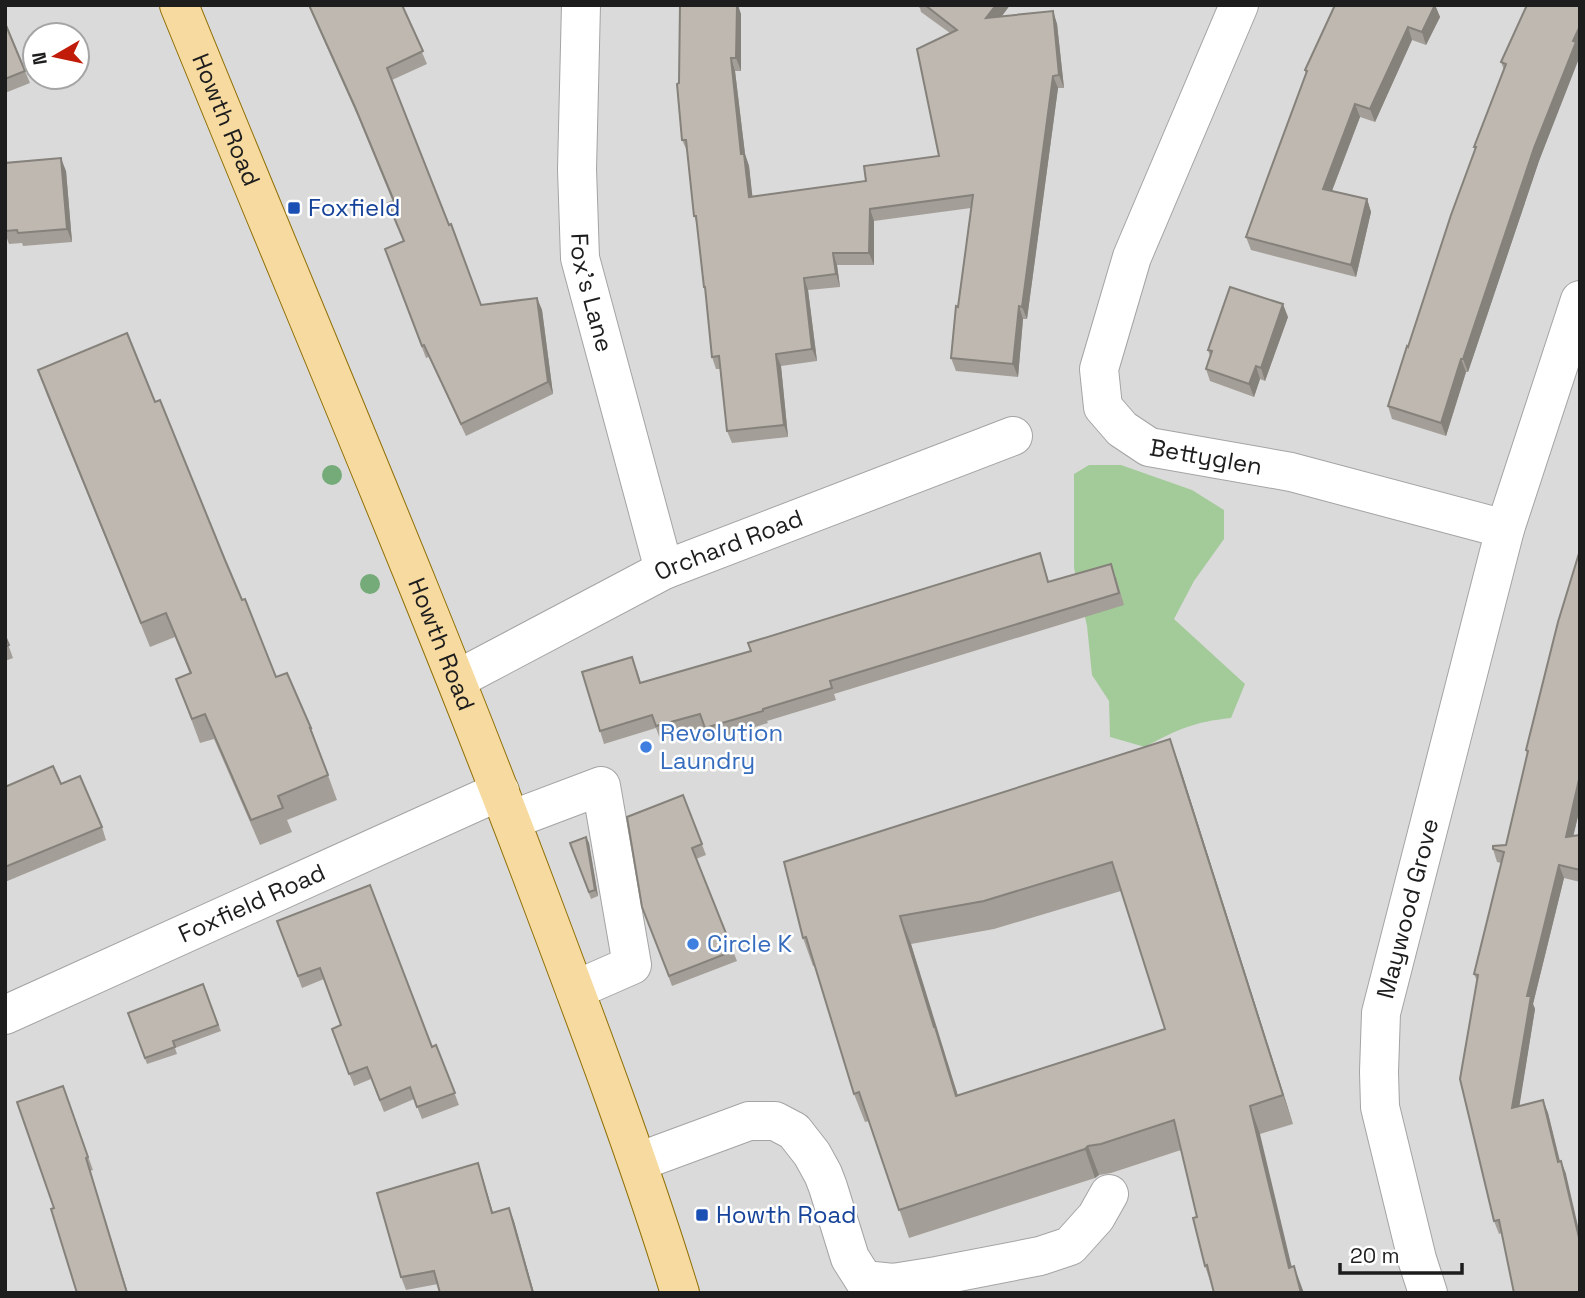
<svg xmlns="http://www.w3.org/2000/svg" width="1585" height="1298" font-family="'Space Grotesk',sans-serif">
<rect width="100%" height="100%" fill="#eeebe3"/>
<path fill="#dbdada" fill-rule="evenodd" d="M5,5H1580V1293H5ZM35,35H77V77H35Z"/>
<path fill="#a3cb9a" d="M1089,465H1121L1192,490L1224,510V539L1194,581L1174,619L1245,684L1231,718C1194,722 1178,729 1145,747L1110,737L1109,701L1092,675L1087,626L1074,568V474Z"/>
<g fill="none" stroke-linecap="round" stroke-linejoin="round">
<defs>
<g id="minor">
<path id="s1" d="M581,5L577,169L580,258L664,570"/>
<path id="s2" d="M1239,5L1132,257L1099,369L1103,407L1122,429L1149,447L1291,472L1505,529L1580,300"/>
<path id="s3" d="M458,682L471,672L664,570L1013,436"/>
<path d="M511,820L601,786L632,965L575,990"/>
<path id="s4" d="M5,1015L500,791"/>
<path d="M638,1162L749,1121H775L794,1131L812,1154L823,1174L828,1187L850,1258L864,1280L893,1283L937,1276L1040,1256L1070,1246L1096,1217L1109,1194"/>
<path id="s5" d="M1428,1293L1417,1259L1380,1107L1379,1072L1381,1013L1505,529"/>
</g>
<g id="major">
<path id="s6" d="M179,5C300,303 428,599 541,900C590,1030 639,1160 680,1293"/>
</g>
</defs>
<use href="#minor" stroke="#a4a4a4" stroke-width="40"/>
<use href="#major" stroke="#907006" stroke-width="40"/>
<use href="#minor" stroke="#fff" stroke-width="38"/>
<use href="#major" stroke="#f7da9f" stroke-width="38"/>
</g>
<g fill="#74ab79">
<circle cx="332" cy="475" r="10"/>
<circle cx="370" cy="584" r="10"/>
</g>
<g fill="#a39e97" fill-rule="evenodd">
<path d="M308,5H402L427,64L392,80L481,305L537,298L542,310L553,394L466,436L429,357L426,358L385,249L404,242L388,203L393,202L359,119Z"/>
<path d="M916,5H1010L1001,17L1053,11L1057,24L1064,88H1058L1027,319H1023L1018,377L956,371L951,358L971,208L874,221V265H837L840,287L808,290L817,361L781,366L788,437L732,443L727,431L720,369H716L712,357L706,292L704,287L697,224L694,216L688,153L682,140L679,83L741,14V71H735L745,154L749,166L752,197L866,181L939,156L950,33L921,12L920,8Z"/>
<path d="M1335,5H1435L1440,17L1426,45L1412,40L1375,122L1360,117L1332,191L1367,199L1371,212L1356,277L1251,250L1246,237L1306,74L1305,70Z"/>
<path d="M5,23L30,83L5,93Z"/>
<path d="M1579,51L1539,161L1468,372H1466L1446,436L1392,419L1388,406L1475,149L1474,147L1504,70L1501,62Z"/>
<path d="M5,163L66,171L72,242L23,246L22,243L9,244L5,233Z"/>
<path d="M1288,317L1265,381L1260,379L1254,397L1210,381L1206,369L1210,356L1208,350Z"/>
<path d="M38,370L155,402L276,677L311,728L337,800L287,820L292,832L260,845L214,739L200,743L176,679L190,674L175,637L150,647L47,395Z"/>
<path d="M1040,553L1049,582L1116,577L1124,605L834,694L836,700L767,721L768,723L709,741L704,727L660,739L656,728L604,744L600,731L637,670L641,683L751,651Z"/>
<path d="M1558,622L1580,808L1573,836L1580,835V882L1564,878L1533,1004L1535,1009L1519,1106L1543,1100L1548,1113L1560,1161H1561L1566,1174L1502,1233L1499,1234L1494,1221L1477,981L1474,974L1501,863L1497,862L1493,849L1506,845L1527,754L1526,750Z"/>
<path d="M5,636L13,658L5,661Z"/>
<path d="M1180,767L1293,1124L1260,1134L1214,1293L1205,1266L1197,1217L1181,1150L1111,1173L1099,1175L1095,1178L909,1238L869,1121L865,1122L854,1094L815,966H813L803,938ZM1121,891L1165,1029L958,1096L938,1035L911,944L994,929Z"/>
<path d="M61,784L102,827L106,840L5,882V787Z"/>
<path d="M683,795L706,855L696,859L737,961L672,986L642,907Z"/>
<path d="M586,837L589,843L598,896L591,899L570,843Z"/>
<path d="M277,921L432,1047L436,1045L459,1105L422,1119L414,1099L384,1112L371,1079L354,1086L332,1029L341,1026L324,979L302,988Z"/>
<path d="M203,984L221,1031L175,1048L177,1054L147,1064L128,1013Z"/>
<path d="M63,1086L93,1170L90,1171L54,1208Z"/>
<path d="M482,1176L493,1213L509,1208L534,1293H440L438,1284L406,1290L401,1277Z"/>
</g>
<g fill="#85817b">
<path d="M737,5H738L741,14V71L736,58Z"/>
<path d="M996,5H1010L991,31L986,18Z"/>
<path d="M1435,5L1440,17L1426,45L1422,32Z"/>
<path d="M1053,11L1057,24L1064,88L1059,75Z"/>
<path d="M1580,26V56L1539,161L1468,372L1463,359L1534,148L1573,41Z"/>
<path d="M1408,27L1412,40L1375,122L1370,109Z"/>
<path d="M731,58L735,71L745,154L749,166L754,210L749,197L741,154Z"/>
<path d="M1053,76L1058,88L1027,319L1022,307Z"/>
<path d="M1355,104L1360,117L1328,201L1323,189Z"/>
<path d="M61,158L66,171L72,242L67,229Z"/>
<path d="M1367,199L1371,212L1356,277L1351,265Z"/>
<path d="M870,209L874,221V265L869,253Z"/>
<path d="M833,253L837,265L840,287L836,274Z"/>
<path d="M804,278L808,290L817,361L812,349Z"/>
<path d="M537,298L542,310L553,394L548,382Z"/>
<path d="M1283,304L1288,317L1265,381L1261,368Z"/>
<path d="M1019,306L1023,319L1018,377L1013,364Z"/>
<path d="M776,354L781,366L788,437L784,425Z"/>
<path d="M1461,359L1466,372L1446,436L1441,423Z"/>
<path d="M1256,366L1260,379L1254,397L1249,384Z"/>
<path d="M1170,739L1180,767L1293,1124L1283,1095Z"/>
<path d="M1580,775V808L1570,850L1566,837Z"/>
<path d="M586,837L589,843L598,896L595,890Z"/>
<path d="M1559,865L1564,878L1533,1004L1535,1009L1517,1121L1512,1108L1527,996Z"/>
<path d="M900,916L911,944L967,1125L934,1027Z"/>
<path d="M1543,1100L1548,1113L1563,1175L1558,1162Z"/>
<path d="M1250,1106L1260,1134L1298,1293L1289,1268Z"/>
<path d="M1088,1146L1099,1175L1095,1178L1085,1149Z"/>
<path d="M86,1158L90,1171L128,1293H127Z"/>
<path d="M1561,1161L1566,1174L1580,1235V1242Z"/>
<path d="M478,1163L482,1176L497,1226L492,1213Z"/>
<path d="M509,1208L514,1221L534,1293H533Z"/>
<path d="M1294,1266L1304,1293H1301Z"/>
</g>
<g fill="#beb8b0" stroke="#85817b" stroke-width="2" fill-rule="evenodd">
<path d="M309,5H402L423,51L387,68L449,225L451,224L481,305L537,298L548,382L461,424L424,345L422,346L385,249L404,241L388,203L394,201L355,107Z"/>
<path d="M680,5H737L736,58H731L741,154H744L749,197L866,181L864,166L939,156L917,49L957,30L925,5H996L986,18L1053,11L1059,75L1053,76L1022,307L1019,306L1013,364L951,358L956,306L958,307L973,195L870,209L869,253H833L836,274L804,278L812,349L776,354L784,425L727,431L719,356L712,357L705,287H704L696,216H694L686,140H682L677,84L679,83Z"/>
<path d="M1335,5H1435L1422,32L1408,27L1370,109L1355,104L1323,189L1367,199L1351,265L1246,237L1267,179L1307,71L1305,70Z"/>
<path d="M1527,5H1580V26L1573,41L1576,42L1534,148L1463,359H1461L1441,423L1388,406L1407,346L1408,347L1451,215L1476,147H1474L1506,64L1501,62Z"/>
<path d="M5,23L25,71L5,79Z"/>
<path d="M61,158L67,229L18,233L17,230L5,231V163Z"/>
<path d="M1230,287L1283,304L1261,368L1256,366L1249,384L1206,369L1212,351L1208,350Z"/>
<path d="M127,333L155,402L160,400L225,560L242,600L245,599L276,677L287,673L311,728H310L328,775L278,796L283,808L251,820L205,714L192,719L176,679L191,673L166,613L141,623L38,370Z"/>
<path d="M1580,550V775L1566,837L1580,835V870L1559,865L1527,996H1531L1512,1108L1543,1100L1558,1162L1561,1161L1580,1242V1293H1514L1499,1220L1494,1221L1460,1079L1478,975L1474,974L1504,852L1493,849V846L1506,845L1528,751L1526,750L1558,622Z"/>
<path d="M1040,553L1048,582L1111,564L1119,593L830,681L832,688L763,709V711L705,728L700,714L656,726L652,715L600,731L582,672L632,657L640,683L751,651L748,643Z"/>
<path d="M5,636L9,645L5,647Z"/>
<path d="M1170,739L1283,1095L1250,1106L1289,1268L1294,1266L1301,1293H1214L1207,1265L1205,1266L1193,1218L1197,1217L1174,1120L1101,1144L1088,1146L1085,1149L899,1210L859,1092L854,1094L806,937L803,938L784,862ZM1112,862L1165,1029L956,1096L935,1027H934L900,916L984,901Z"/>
<path d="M53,766L61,784L80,776L102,827L5,867V787Z"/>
<path d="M683,795L702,844L692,848L733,951L669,976L642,907L627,817Z"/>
<path d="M586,837L595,890L589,892L570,843Z"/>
<path d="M370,885L432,1047L436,1045L455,1093L417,1107L410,1087L380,1100L367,1067L349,1074L332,1029L341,1025L320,968L298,976L277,921Z"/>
<path d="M203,984L218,1025L173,1041L175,1047L145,1058L128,1013Z"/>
<path d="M63,1086L88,1157L86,1158L127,1293H77L51,1209L54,1208L17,1102Z"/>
<path d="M478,1163L492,1213L509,1208L533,1293H440L434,1271L401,1277L377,1193Z"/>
</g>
<g fill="#1a4fb4" stroke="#fff" stroke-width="2.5">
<rect x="287" y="201" width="14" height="14" rx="3.5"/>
<rect x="695" y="1208" width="14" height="14" rx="3.5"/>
</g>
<g fill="#3f7fe0" stroke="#fff" stroke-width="2.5">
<circle cx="646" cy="747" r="7"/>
<circle cx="693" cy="944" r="7"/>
</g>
<g text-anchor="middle" stroke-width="5" stroke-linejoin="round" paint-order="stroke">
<g font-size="24" fill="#1d1d1d" stroke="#fff">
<text dy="8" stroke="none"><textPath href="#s6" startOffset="124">Howth Road</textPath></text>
<text dy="8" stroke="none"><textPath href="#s1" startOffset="289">Fox's Lane</textPath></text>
<text dy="8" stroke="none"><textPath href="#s2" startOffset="548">Bettyglen</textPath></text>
<text dy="8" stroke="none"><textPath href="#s3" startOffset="304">Orchard Road</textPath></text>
<text dy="8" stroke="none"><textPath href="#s6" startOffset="691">Howth Road</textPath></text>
<text dy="8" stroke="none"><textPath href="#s4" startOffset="271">Foxfield Road</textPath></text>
<text dy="8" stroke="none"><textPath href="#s5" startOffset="394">Maywood Grove</textPath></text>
</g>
<g font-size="24" fill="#164399" stroke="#fff" text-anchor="start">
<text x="308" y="216">Foxfield</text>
<text x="716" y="1223">Howth Road</text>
</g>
<g font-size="24" fill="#366cbe" stroke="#fff" text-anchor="start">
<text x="660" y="741">Revolution<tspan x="660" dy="28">Laundry</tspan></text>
<text x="707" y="952">Circle K</text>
</g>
</g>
<rect width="1585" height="1298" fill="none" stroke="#1d1d1d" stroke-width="14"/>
<g transform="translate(56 56) rotate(261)"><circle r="33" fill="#ffffff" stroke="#a5a5a5" stroke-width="2"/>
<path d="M0-5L12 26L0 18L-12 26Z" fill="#c11c09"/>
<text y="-10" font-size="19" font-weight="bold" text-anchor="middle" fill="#1d1d1d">N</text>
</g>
<path d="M1340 1263v10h122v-10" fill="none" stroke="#1d1d1d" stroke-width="3.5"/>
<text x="1350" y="1263" font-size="21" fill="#1d1d1d" stroke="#ffffff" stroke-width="5" paint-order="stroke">20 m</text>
</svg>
